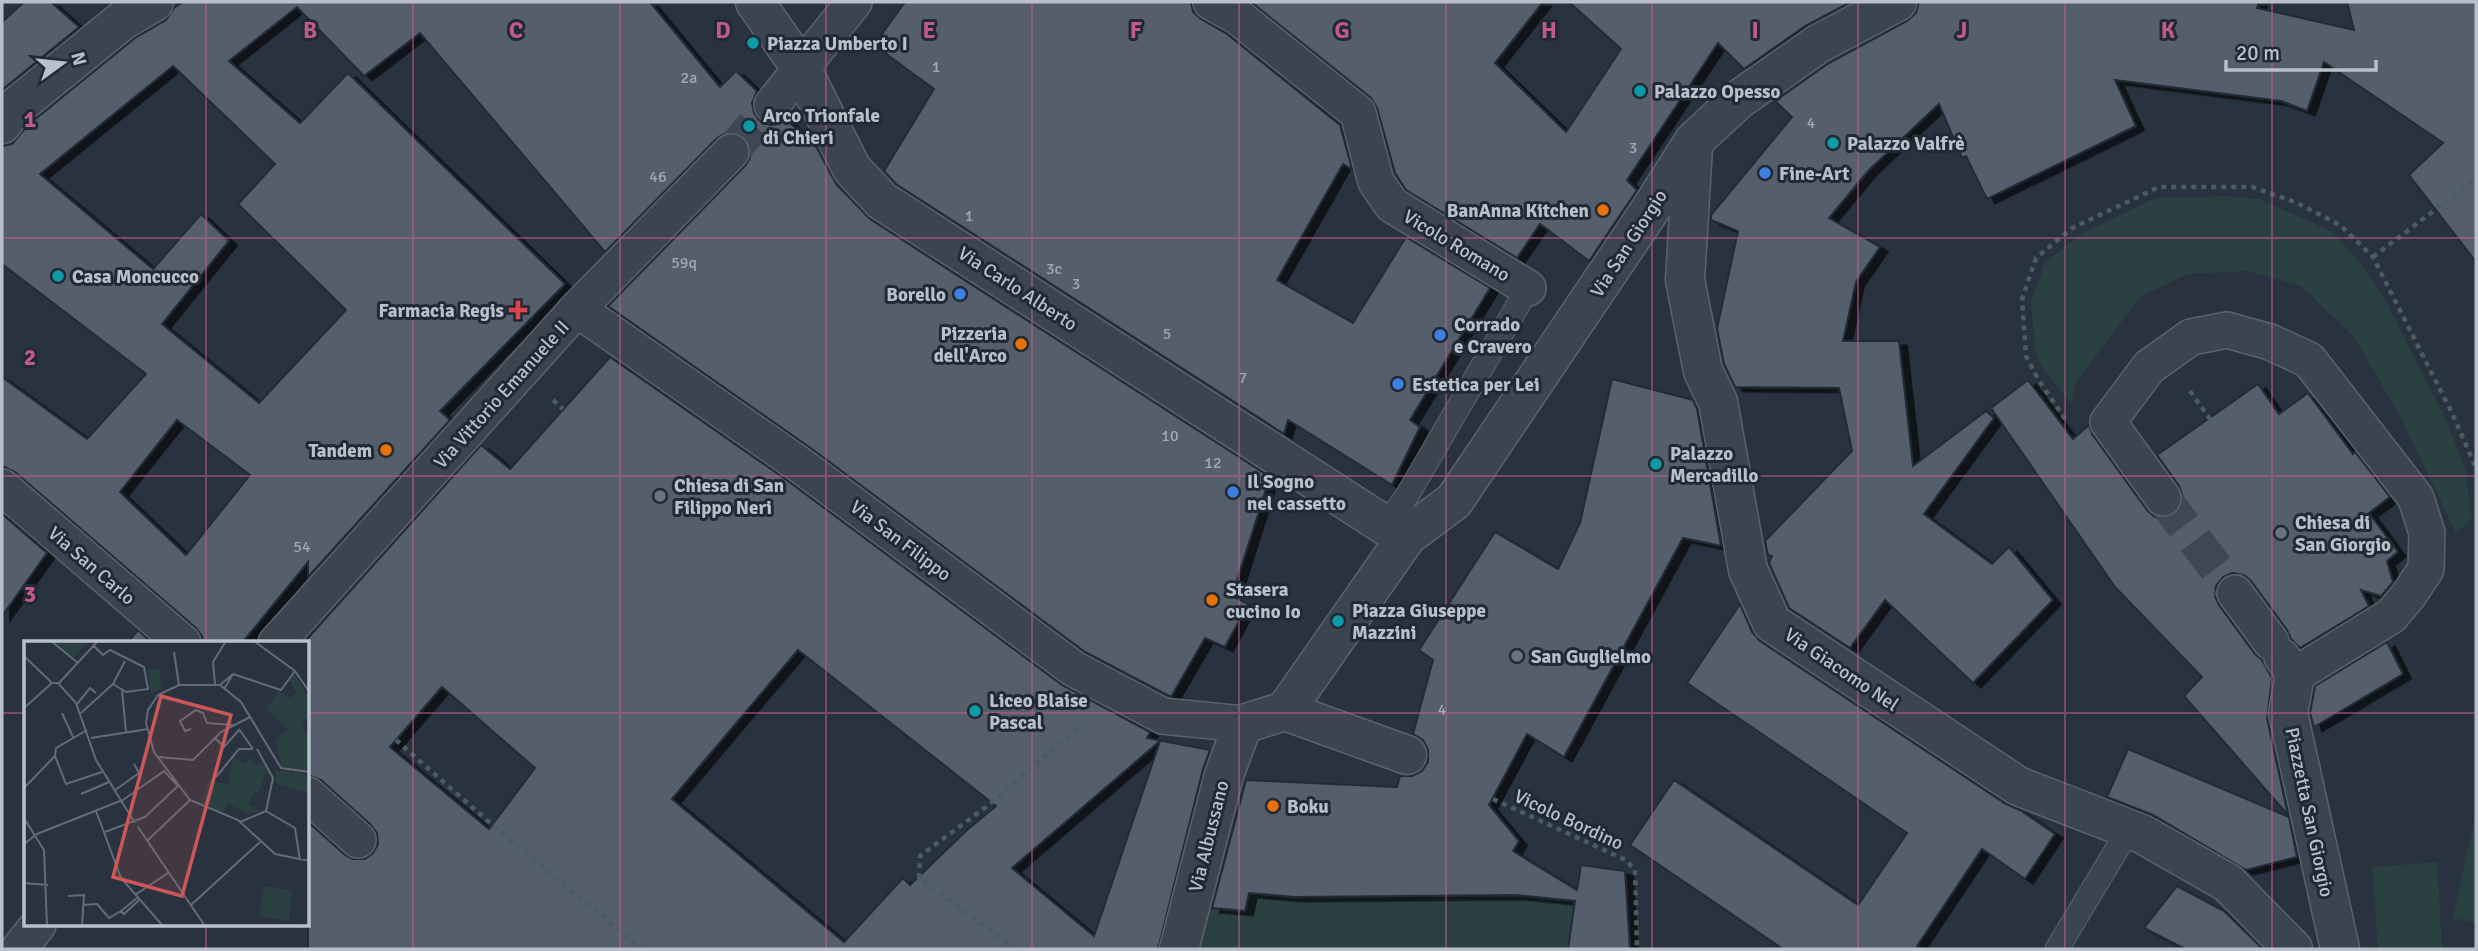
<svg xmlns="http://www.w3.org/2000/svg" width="2478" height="951" font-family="Signika,sans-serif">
<defs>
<filter id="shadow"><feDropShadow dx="8" dy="4.5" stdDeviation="0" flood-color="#0009"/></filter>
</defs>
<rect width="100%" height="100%" fill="#28333f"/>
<g fill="#2b4041">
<path d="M2226,196L2259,199L2333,232L2364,268L2386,302L2447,422L2466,472L2471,520L2456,533L2401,418L2361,349L2351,334L2301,286L2249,271L2188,274L2140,297L2077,381L2072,404L2044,370L2036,355L2031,303L2045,263L2081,234L2156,198Z"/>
<path d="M2476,811V923L2453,918Z"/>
<path d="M2437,862L2442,949H2378L2372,867Z"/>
<path d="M1248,893L1294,897L1516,895L1575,901L1568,949H1200L1204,907L1244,911Z"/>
</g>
<g fill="#545e6c" stroke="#232c36" stroke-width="2" fill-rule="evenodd" filter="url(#shadow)">
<path d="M24,2H51L79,27L2,90V22Z"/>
<path d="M183,2H650L720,87L736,71L757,91L752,103L754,113L759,120L770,125L779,124L786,119L817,148L836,184L870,219L1270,477L1232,596L1248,604L1225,647L1205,638L1171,697L1085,652L812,449L608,306L745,166L750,158V147L745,137L735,132L726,133L717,138L605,252L420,33L364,76L297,7L229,61L300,123L348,73L565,284L440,411L450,420L308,577V562L242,643H203L202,636L196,628L15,472L2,466V377L87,439L146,374L2,264V146L12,144L28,125L135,38L166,20L174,8ZM173,66L275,164L238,204L346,310L259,403L162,324L229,241L201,214L153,269L40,174ZM177,420L250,475L186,555L120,492Z"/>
<path d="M905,2H1191L1193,12L1201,19L1227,34L1340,125L1352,169L1343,164L1277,280L1353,323L1406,237L1490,288L1410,420L1420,427L1392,485L1288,420L1284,434L896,184L884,171L934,89L874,45Z"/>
<path d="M1251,2H1543L1495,63L1566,132L1621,49L1569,2H1851L1805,26L1744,69L1718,43L1627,180L1637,190L1589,261L1540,224L1517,258L1406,190L1395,173L1377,108L1371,98Z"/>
<path d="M1919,2H2259L2257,8L2354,30L2347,2H2476V262L2409,175L2443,143L2324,62L2307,111L2281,101L2115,80L2136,126L1987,199L1966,156L1962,158L1939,104L1869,170L1829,218L1880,247L1856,282L1843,341H1899L1913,466L1986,411L1994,418L1924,514L1992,564L2009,547L2053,600L1973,683L1885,600L1850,648L1789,608L1769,563L1772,556L1768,555L1765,541L1852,451L1839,388L1735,387L1724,364L1717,329L1738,231L1711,220V215L1792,117L1775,101L1829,63L1907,21L1916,13Z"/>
<path d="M610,357L788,481L1062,685L1150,732L1147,738L1210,750L1203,769L1158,949H308V822L345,855L353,859H365L373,853L378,844L377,833L371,825L321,780L308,775V638L481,445L510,469ZM798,650L996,806L967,830L910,885L903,878L844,942L672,799ZM442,687L535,768L489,829L390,747ZM1160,741L1094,936L1012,868Z"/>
<path d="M1612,379L1693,400L1697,409L1721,546L1683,538L1564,757L1527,734L1489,805L1519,841L1513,851L1577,890L1581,865L1625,871L1630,949H1568L1575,901L1516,895L1294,897L1249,893L1245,911L1212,908L1246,780L1397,787L1400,776H1412L1422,771L1428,762V750L1423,740L1413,734L1433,660L1419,650L1495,532L1558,569L1580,523Z"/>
<path d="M2028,380L2073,439L2089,425L2092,434L2147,510L2155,517L2166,518L2175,514L2182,506L2183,497L2179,486L2157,455L2258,384L2279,414L2308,393L2353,454L2355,452L2390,497L2369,513L2398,552L2387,561L2393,582L2381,596L2361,590L2369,606L2300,648L2291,639L2287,630L2251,581L2244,575L2232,573L2223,577L2216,586L2215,596L2219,605L2255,654L2262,660L2272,678L2267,718L2288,815L2184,696L2202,677L2115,587L1991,408Z"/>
<path d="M2,514L47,553L2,616Z"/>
<path d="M1740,604L1752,632L1760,641L2006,804L2020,810L2055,834L2025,879L1982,849L1917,946L1923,949H1783L1630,845L1674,780L1858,905L1907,833L1687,683Z"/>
<path d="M138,630L152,643H127Z"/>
<path d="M2387,642L2403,674L2314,727L2310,713L2315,686Z"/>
<path d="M2128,749L2289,817L2297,857L2246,870L2153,815L2107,797Z"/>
<path d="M2177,886L2224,911L2263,949H2185L2144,928Z"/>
</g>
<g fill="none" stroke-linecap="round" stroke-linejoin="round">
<g stroke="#3e4854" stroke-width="35" stroke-dasharray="35 18" stroke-linecap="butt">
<path d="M731,152L772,105"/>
<path d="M2163,498L2235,593"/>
</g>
<defs>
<g id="service">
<path d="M1386,526L1408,494L1528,288"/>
<path d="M2057,949L2129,829"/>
</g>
<g id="pedestrian">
<path d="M1211,2L1238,17L1358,113L1376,182L1392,205L1528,288"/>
<path d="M772,105L854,2"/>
<path d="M577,309L800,465L1074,669L1163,716L1243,724"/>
<path d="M2,487L183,643"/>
<path d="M2163,498L2108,422L2149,367L2191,337L2227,330L2270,342L2309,360L2416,498L2427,533L2426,569L2408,596L2391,616L2295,675L2282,657"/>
<path d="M2235,593L2271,642"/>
<path d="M276,643L577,309L731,152"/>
<path d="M308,795L358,840"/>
<path d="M19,949L38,925"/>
</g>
<g id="minor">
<path d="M755,2L801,68L852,169L882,201L1386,526L1407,536"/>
<path d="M2,124L12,110L123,20L154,2"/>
<path d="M1693,147L1685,280L1703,371L1718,402L1748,570L1772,623L2018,786L2142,834L2228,883L2293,949"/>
<path d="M2295,675L2288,713L2340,949"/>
<path d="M1285,711L1407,755"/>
<path d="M1179,949L1224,775L1243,724L1285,711L1407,536L1454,501L1650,210L1694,141L1738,100L1818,44L1897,2"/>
</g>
</defs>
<use href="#service" stroke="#5a636c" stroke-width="25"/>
<use href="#pedestrian" stroke="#5a636c" stroke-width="38"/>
<use href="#minor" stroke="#5a636c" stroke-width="41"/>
<g stroke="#4a5d5f" stroke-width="4.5" stroke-dasharray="5 5" stroke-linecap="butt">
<path d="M2373,257L2476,179"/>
<path d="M2190,391L2210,419"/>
<path d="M553,400L563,409"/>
<path d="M2065,419L2038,379L2026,356L2022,299L2036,258L2072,228L2159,187H2252L2295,202L2340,225L2373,257L2453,415L2476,468"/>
<path d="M396,740L489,822L642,949"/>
<path d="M1493,799L1626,860L1635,870L1637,949"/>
<path d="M1016,949L919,878L920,856L986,807L1083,724"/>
</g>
<use href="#service" stroke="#3c454f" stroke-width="23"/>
<use href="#pedestrian" stroke="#3c454f" stroke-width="35"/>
<use href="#minor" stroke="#3c454f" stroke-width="38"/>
</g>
<path fill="none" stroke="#be5b87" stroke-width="2" stroke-opacity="0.55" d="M206,2V643M413,2V949M620,2V949M826,2V949M1032,2V949M1239,2V949M1446,2V949M1652,2V949M1858,2V949M2065,2V949M2272,2V949M2,238H2476M2,476H2476M2,713H26M308,713H2476M206,925V949"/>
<g fill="#0f9aa8" stroke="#212a34" stroke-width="2.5">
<circle cx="753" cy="43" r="7"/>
<circle cx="1640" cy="91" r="7"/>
<circle cx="749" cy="126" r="7"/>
<circle cx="1833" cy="143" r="7"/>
<circle cx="58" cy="276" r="7"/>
<circle cx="1656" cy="464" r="7"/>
<circle cx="1338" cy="621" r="7"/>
<circle cx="975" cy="711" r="7"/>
</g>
<g fill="#3f7fe0" stroke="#212a34" stroke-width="2.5">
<circle cx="1765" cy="173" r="7"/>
<circle cx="960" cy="294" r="7"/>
<circle cx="1440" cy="335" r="7"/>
<circle cx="1398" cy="384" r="7"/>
<circle cx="1233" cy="492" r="7"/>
</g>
<g fill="#e8710a" stroke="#212a34" stroke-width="2.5">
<circle cx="1603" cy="210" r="7"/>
<circle cx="1021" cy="344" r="7"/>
<circle cx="386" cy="450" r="7"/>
<circle cx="1212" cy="600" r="7"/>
<circle cx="1273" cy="806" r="7"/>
</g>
<path fill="#e0444e" stroke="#212a34" stroke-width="2.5" d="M514.5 299.5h7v7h7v7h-7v7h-7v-7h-7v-7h7z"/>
<g fill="#6b7280" stroke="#212a34" stroke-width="2.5">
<circle cx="660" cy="496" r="7"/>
<circle cx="2281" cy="533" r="7"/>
<circle cx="1517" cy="656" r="7"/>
</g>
<g text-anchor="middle" stroke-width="6" stroke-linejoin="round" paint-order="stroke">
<g font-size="16" fill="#a0a8b2">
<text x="936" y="72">1</text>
<text x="689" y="83">2a</text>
<text x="1811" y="128">4</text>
<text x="1633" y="153">3</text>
<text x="658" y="182">46</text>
<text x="969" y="221">1</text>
<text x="684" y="268">59q</text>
<text x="1054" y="274">3c</text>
<text x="1076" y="289">3</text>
<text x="1167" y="339">5</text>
<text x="1243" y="383">7</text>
<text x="1170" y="441">10</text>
<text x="1213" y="468">12</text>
<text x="302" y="552">54</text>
<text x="1442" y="715">4</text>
</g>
<g font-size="19" font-weight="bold" fill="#b9c0c9" stroke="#212a34" text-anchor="start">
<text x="767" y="50">Piazza Umberto I</text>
<text x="1654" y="98">Palazzo Opesso</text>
<text x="763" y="122">Arco Trionfale<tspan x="763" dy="22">di Chieri</tspan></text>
<text x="1847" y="150">Palazzo Valfrè</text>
<text x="1779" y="180">Fine-Art</text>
<text x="1589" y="217" text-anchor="end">BanAnna Kitchen</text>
<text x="72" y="283">Casa Moncucco</text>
<text x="946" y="301" text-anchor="end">Borello</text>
<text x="504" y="317" text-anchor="end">Farmacia Regis</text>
<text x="1454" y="331">Corrado<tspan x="1454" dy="22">e Cravero</tspan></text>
<text x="1007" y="340" text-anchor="end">Pizzeria<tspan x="1007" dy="22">dell'Arco</tspan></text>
<text x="1412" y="391">Estetica per Lei</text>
<text x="372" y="457" text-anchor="end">Tandem</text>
<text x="1670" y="460">Palazzo<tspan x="1670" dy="22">Mercadillo</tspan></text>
<text x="1247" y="488">Il Sogno<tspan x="1247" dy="22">nel cassetto</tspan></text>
<text x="674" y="492">Chiesa di San<tspan x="674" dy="22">Filippo Neri</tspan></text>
<text x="2295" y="529">Chiesa di<tspan x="2295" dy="22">San Giorgio</tspan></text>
<text x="1226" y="596">Stasera<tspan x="1226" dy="22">cucino Io</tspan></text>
<text x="1352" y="617">Piazza Giuseppe<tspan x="1352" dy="22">Mazzini</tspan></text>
<text x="1531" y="663">San Guglielmo</text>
<text x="989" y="707">Liceo Blaise<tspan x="989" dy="22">Pascal</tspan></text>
<text x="1287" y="813">Boku</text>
</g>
<g font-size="19" fill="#b9c0c9" stroke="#212a34">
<text transform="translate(1628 243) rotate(-57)" y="7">Via San Giorgio</text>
<text transform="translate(1457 245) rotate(31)" y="7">Vicolo Romano</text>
<text transform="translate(1018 288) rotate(33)" y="7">Via Carlo Alberto</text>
<text transform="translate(501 394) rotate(-48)" y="7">Via Vittorio Emanuele II</text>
<text transform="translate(901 540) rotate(37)" y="7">Via San Filippo</text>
<text transform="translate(92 565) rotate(41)" y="7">Via San Carlo</text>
<text transform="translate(1842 669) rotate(34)" y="7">Via Giacomo Nel</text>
<text transform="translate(2310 812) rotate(78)" y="7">Piazzetta San Giorgio</text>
<text transform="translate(1569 819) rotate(25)" y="7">Vicolo Bordino</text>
<text transform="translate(1208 836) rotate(-76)" y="7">Via Albussano</text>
</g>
</g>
<g transform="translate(24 641)">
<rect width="285" height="285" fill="#28333f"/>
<path d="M27,0H64L49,18ZM124,28H136L137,48L127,53ZM270,32L285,57V76L278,82L280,91H284L283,129L258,126L251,99L264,88L242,68L255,50L265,57L273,51L265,39ZM209,116L221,123L227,116L233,124L239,120L247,134L241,132L234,153L231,151L224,163L236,170L225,173L204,163L198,173L178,162L185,139L204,144ZM251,130H267L268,138L269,130L285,135V152L253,143ZM240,245L268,249L265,280L235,275Z" fill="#2b4041"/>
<path fill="none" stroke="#626b76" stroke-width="2" d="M27,0L54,22M230,0L271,30L286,52M69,4L79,14L86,9L120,26L124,48L102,51L89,43M150,11L155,44M0,15L28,42M209,33L257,49L271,30M28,42H34L52,62L72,119L111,182M35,42L74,0M191,43L189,21L202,0M196,44L209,33L200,48M98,49L102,91M53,63L66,47L72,52M0,67L28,42M38,72L49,96M57,72L89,43L101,20M183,82L209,84M167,88L161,90L156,80L172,69L179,72L183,82M215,88L229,108M67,97L124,88M191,97L200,106L216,88M233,108L249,137L242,170L271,187L276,219M31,115L42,143L78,131M135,116L169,119L197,91L226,76M286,131L257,127L217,61L196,44H155L134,54L124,69L122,82L130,111L166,159L214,179L251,213L286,220M192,136L215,108H229M0,147L31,115L32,107L63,89M90,150L115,132L110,123M57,153L85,141M96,161L140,130L154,145M72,170L97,237L139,285M0,177L20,209L23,285M216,181L242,170M114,186L181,285M81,191L121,176L155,144M123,200L166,159M0,203L13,193L96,160M0,242L24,244M111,254L144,232M44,255L60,254L58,285M113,257L97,270L100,273L115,259M59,264L73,263L85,277L97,270M167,264L236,201"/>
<path fill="#cd5658" fill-opacity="0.15" stroke="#cd5658" stroke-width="3.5" d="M137,55L207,74L158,255L89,236Z"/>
<rect width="285" height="285" fill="none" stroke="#b9c0c9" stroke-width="3.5"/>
</g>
<g font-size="23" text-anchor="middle" font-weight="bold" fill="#be5b87" stroke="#212a34" stroke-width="6" stroke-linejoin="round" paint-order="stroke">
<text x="310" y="38">B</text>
<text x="516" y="38">C</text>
<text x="723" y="38">D</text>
<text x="929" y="38">E</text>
<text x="1136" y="38">F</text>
<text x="1342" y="38">G</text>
<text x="1549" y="38">H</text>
<text x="1755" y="38">I</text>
<text x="1962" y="38">J</text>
<text x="2168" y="38">K</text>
<text x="30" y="127">1</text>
<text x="30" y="365">2</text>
<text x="30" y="602">3</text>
</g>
<rect width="2478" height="951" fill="none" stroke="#b9c0c9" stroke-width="7"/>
<g transform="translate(63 63) rotate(75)" stroke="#212a34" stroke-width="5" paint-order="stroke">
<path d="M0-5L12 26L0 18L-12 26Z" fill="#b9c0c9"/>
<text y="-10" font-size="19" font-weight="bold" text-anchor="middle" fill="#b9c0c9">N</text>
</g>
<path d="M2226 60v10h150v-10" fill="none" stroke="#b9c0c9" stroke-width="3.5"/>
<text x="2236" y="60" font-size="21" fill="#b9c0c9" stroke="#212a34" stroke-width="5" paint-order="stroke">20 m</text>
</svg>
